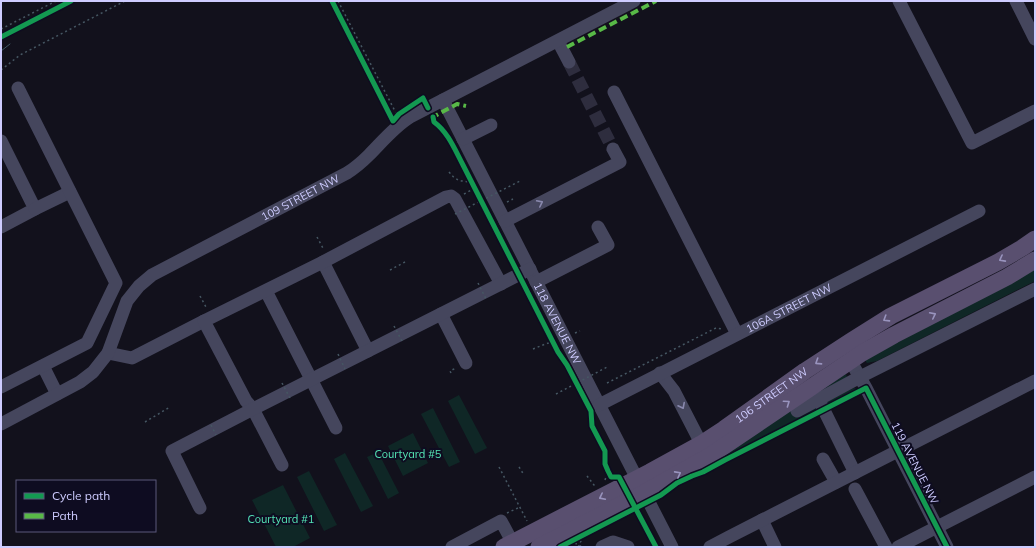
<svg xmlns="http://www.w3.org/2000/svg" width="1036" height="548" font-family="Mulish,sans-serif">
<rect width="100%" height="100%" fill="#12111c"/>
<g fill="#0f2726">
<path d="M1035,268V281L877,361L867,363L865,360Z"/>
<path d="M846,374L847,377L793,416L795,417L849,390L854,388L857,389L856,391L757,441L704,470L690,475Z"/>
<path d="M459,395L487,448L475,454L448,401Z"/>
<path d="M433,408L460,462L449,467L421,414Z"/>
<path d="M413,433L428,463L403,476L388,446Z"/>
<path d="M378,452L399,493L388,499L367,457Z"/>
<path d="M345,453L373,506L361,512L334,459Z"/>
<path d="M309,471L337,525L324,531L297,477Z"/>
<path d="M283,485L310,538L293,547H276L252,500Z"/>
</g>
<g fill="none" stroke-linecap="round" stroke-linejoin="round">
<path stroke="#2e2d3e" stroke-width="13" stroke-dasharray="13 6" stroke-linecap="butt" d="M569,62L613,149"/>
<g stroke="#465763" stroke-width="1.5" stroke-dasharray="2 3" stroke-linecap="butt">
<path d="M338,1L396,113"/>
<path d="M1,29L56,1"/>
<path d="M1,70L20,55L125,1"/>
<path d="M449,172C456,181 460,181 471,182"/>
<path d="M464,194L475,188"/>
<path d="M507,202L513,199"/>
<path d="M317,237L324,250"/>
<path d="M390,270L405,262"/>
<path d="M200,296L206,307"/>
<path d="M575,333L580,331"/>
<path d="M533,349L543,345L554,341"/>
<path d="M451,373L450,371L456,368"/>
<path d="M607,383L716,328L722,329"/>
<path d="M145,422L170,407"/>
<path d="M499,467L527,521"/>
<path d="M519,467L524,475"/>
<path d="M587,476L594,485L596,486"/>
<path d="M605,480L608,471"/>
<path d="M507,513L520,507"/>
<path d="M575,543L582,547"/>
<path d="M578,547L582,539"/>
</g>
<g stroke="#45465d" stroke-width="13">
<path d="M899,1L972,143L1035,111"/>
<path d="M1016,1L1035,39"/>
<path d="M558,41L569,62"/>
<path d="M614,92L737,334"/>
<path id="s1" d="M443,100L672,547"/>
<path d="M463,139L491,125"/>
<path d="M1,141L35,209L1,227"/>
<path d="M35,209L70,192"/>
<path d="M505,221L620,162L613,149"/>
<path d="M323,262L368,351"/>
<path d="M536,282L608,245L598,227"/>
<path d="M266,291L336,428"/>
<path d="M441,314L466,363"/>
<path d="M108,353L132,358L204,321"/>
<path d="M850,360L866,388L947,547"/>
<path d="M43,366L57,394"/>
<path d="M660,373L674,391L705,451"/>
<path d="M1,387L87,343L116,283L18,88"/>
<path d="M819,400L855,473"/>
<path id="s2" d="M599,405L979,211"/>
<path d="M797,411L860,377L1035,289"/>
<path id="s3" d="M1,424L80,382L93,372L108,353L127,301L139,286L152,275L347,173C355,168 362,162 369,155C382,142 394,127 410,117L634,1"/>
<path d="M823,459L836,482"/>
<path d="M282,465L253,409L246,401L204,321L323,262L446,197L451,196L455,199L501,284"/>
<path d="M855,489L886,547"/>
<path d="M200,508L172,451L253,409L530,269"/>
<path d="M762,520L775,547"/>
<path d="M452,547L501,521L515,547"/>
<path d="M602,547L613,542L628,547"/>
<path d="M710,547L729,537L1035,381"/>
<path d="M898,547L1035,477"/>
</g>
<g stroke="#594f6f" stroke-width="17">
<path id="s4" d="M504,547L650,472L701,444L724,429L805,371L851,341L891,316L998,262L1022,248L1035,239"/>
<path d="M539,547L644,493L708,457L862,353L894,335L1007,277L1035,260"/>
</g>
<path stroke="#3e5765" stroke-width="1" d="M1,51L10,44"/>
<g stroke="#465763" stroke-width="1.5" stroke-dasharray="2 3" stroke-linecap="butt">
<path d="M455,214L520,181"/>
<path d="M478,283L486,299"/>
<path d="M394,326L402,341"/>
<path d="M338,354L345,369"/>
<path d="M282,383L290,398"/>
<path d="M556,394L609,366"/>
<path d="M211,425L216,435"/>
</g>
<g stroke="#58b947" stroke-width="4" stroke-dasharray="8 4" stroke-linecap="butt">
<path d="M567,47L656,1"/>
<path d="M432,115L433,117L457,104L466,106"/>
</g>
<defs>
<g id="cycleway">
<path d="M332,1L393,121L399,114L423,98L428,108"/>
<path d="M1,37L71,1"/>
<path d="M433,117L434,122C448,132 455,150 463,165L558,352L567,365L591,411L592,426L605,451V464L608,471L611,477H619L656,547"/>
<path d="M560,547L661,495L677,483L692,476L703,472L725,460L866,388L947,547"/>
</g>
</defs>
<use href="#cycleway" stroke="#0e0c21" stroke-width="8"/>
<use href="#cycleway" stroke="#139951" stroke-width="5"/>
</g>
<defs><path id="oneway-chevron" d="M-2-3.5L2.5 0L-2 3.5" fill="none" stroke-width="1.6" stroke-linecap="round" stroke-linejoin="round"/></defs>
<g stroke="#8a89ae">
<use href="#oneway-chevron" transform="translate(540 203) rotate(-27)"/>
<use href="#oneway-chevron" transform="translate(682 406) rotate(63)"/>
</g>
<g stroke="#9994be">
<use href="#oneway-chevron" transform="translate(1002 259) rotate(152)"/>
<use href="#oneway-chevron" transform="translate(933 315) rotate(-27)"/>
<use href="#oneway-chevron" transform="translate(886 319) rotate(148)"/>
<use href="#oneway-chevron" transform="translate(818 362) rotate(147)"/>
<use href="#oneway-chevron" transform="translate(787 403) rotate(-35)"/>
<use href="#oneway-chevron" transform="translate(678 474) rotate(-28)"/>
<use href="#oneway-chevron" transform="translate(602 497) rotate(153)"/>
</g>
<g text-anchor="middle" stroke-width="4" stroke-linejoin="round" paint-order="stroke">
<g font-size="11" fill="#ceccff" stroke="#0e0c21">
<text dy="4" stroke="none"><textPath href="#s3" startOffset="389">109 STREET NW</textPath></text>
<text dy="4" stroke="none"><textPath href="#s2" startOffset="213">106A STREET NW</textPath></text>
<text dy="4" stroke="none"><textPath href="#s1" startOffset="251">118 AVENUE NW</textPath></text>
<text dy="4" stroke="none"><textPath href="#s4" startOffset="308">106 STREET NW</textPath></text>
<text transform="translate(915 463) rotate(63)" y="4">119 AVENUE NW</text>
</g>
<g font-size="11" fill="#54e3b4" stroke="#0e0c21">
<text x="408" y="458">Courtyard #5</text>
<text x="281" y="523">Courtyard #1</text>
</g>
</g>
<rect width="1036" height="548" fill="none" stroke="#ceccff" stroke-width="4"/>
<rect x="16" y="480" width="140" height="52" fill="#0e0c21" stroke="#5b597a"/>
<rect x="24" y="493" width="20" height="6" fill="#139951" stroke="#5b597a"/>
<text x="52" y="500" font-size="12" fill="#ceccff">Cycle path</text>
<rect x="24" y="513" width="20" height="6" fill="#58b947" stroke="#5b597a"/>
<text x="52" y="520" font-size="12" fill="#ceccff">Path</text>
</svg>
